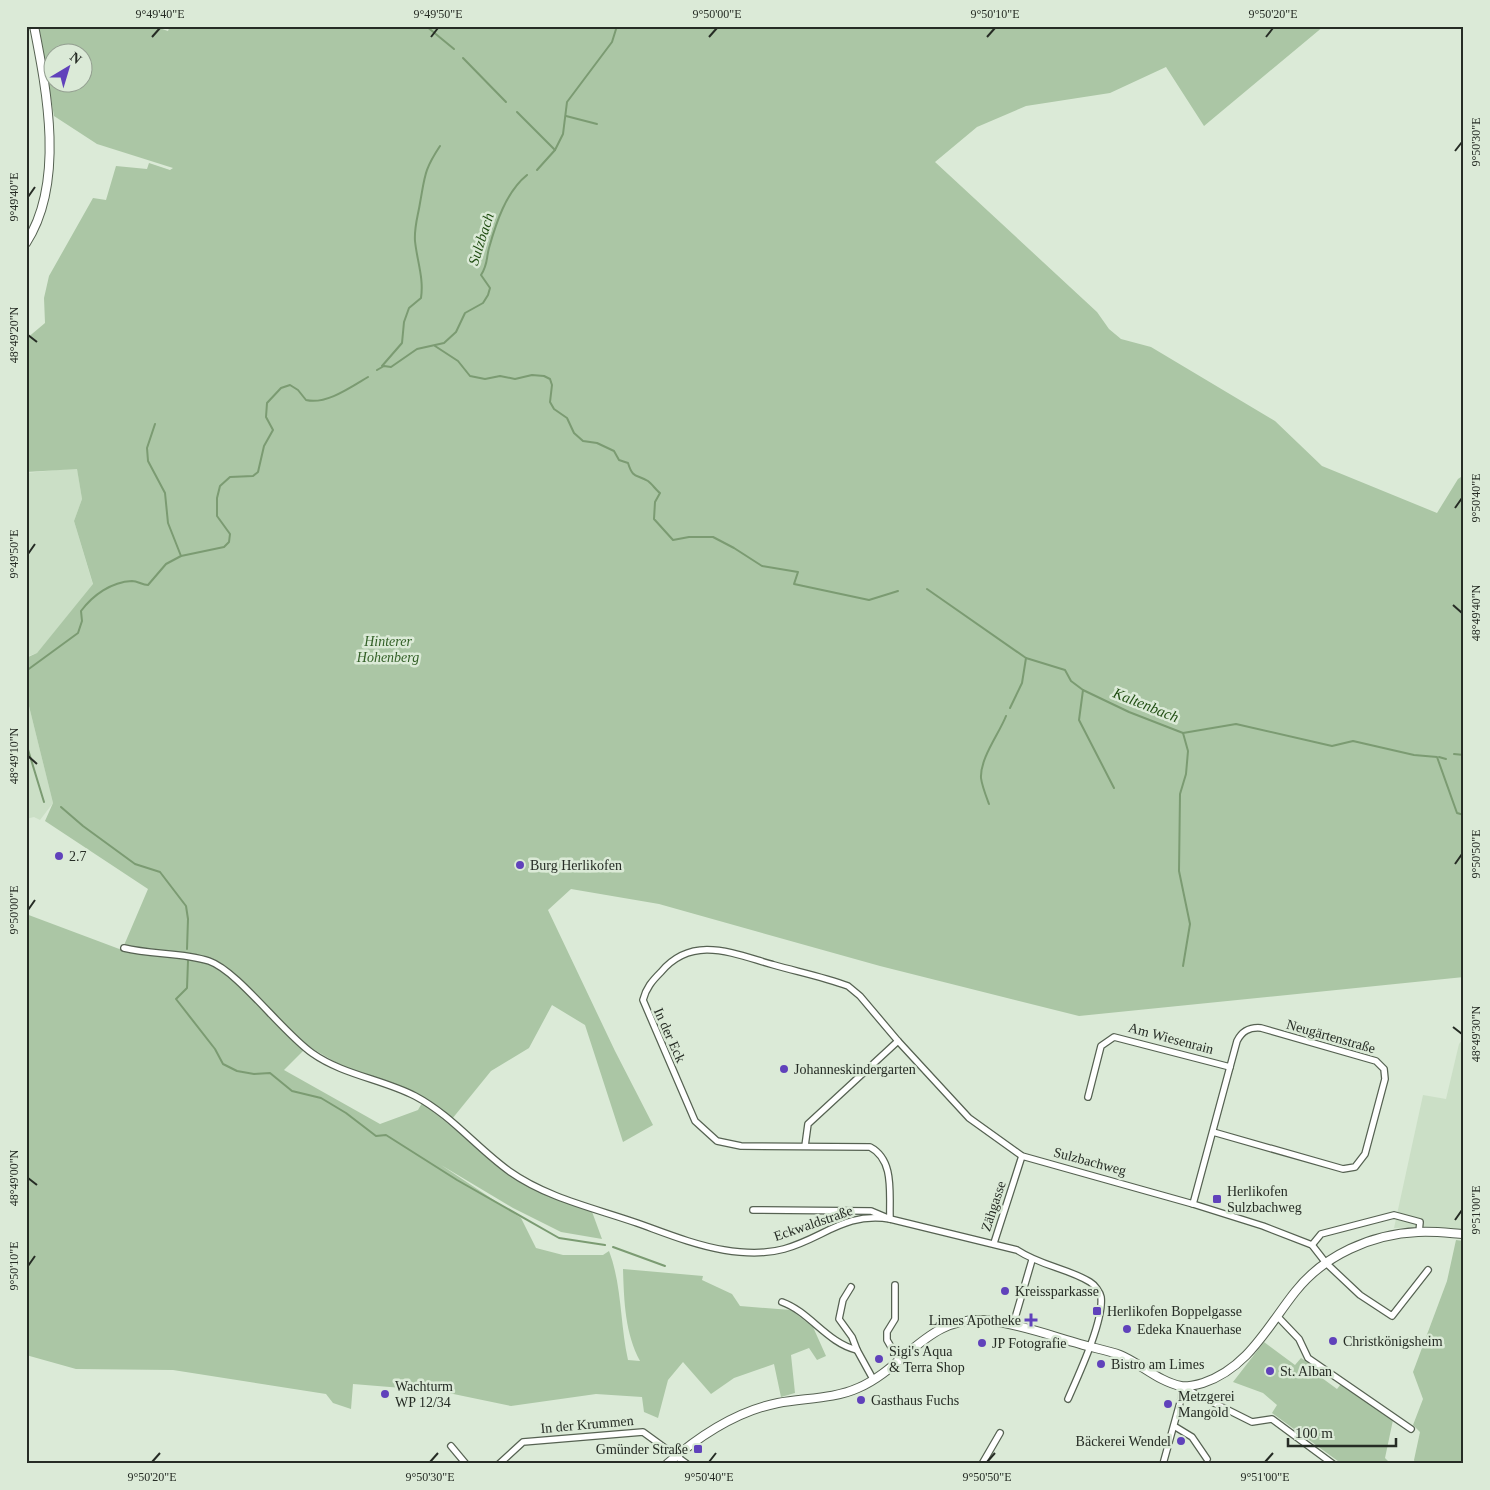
<svg xmlns="http://www.w3.org/2000/svg" width="1490" height="1490" font-family="'Times New Roman',serif">
<rect width="100%" height="100%" fill="#dbead7"/>
<g fill="#cbdfc6">
<path d="M77,468L82,499L74,521L93,585L37,653L26,657V473Z"/>
<path d="M26,694L53,803L40,820L34,817L26,819Z"/>
<path d="M1464,1038V1230L1429,1227L1394,1228L1423,1095L1446,1099L1459,1044Z"/>
</g>
<g fill="#abc6a5" fill-rule="evenodd">
<path d="M39,26H153L168,31L170,26H1324L1204,126L1166,67L1110,93L1026,106L977,127L935,162L1097,312L1109,329L1121,339L1151,347L1275,421L1322,466L1437,513L1458,479L1464,475V977L1079,1016L880,966L659,904L571,889L548,910L615,1051L653,1125L623,1142L585,1025L552,1005L529,1048L491,1071L452,1119L406,1088L342,1066L308,1046L284,1070L380,1124L418,1110L422,1103L506,1170L591,1209L602,1239L561,1232L513,1208L441,1165L521,1218L536,1248L563,1255H603L609,1251C622,1285 620,1324 628,1360L640,1361C625,1333 624,1301 623,1269L703,1276L702,1280L732,1294L740,1306L791,1310L813,1327L826,1356L817,1360L809,1348L791,1355L795,1393L781,1397L774,1364L734,1378L711,1394L683,1362L668,1380L658,1418L644,1412L642,1397L596,1394L511,1406L439,1391L353,1384L351,1409L333,1403L326,1394L173,1370L76,1369L26,1355V914L122,950L148,889L45,821L53,803L26,694V658L37,653L93,584L74,521L82,499L77,469L26,472V339L45,323L44,298L49,276L93,198L106,200L116,166L147,169L149,163L170,170L173,168L97,144L54,116ZM52,52H82V82H52Z"/>
<path d="M1456,1240L1464,1241V1464H1415L1414,1460L1420,1432L1413,1425L1423,1399L1413,1372L1447,1281Z"/>
<path d="M1264,1342L1295,1365L1301,1358L1320,1370L1322,1378L1337,1389L1341,1384L1393,1420L1385,1458L1390,1463L1342,1464L1272,1413L1277,1405L1263,1393L1233,1382Z"/>
</g>
<g fill="none" stroke-linecap="round" stroke-linejoin="round">
<g stroke="#7b9b72" stroke-width="2">
<path d="M426,26L454,49"/>
<path d="M463,58L506,102"/>
<path d="M517,112L555,150"/>
<path d="M566,116L597,124"/>
<path d="M537,170L555,150L563,134L567,102L612,42L617,26"/>
<path d="M435,346L458,361L470,376L485,379L500,376L515,379L532,375L544,376L550,379L552,385L550,402L554,409L567,418L574,433L583,441L597,443L614,451L619,460L628,463C633,479 636,474 648,481C652,484 656,490 660,493L655,502L654,519L673,540L689,537H713L734,548L762,566L798,572L794,584L869,600L898,591"/>
<path d="M382,366L402,343L404,322L409,308L421,298C424,278 417,261 415,241C414,227 418,216 420,203C425,176 424,170 440,146"/>
<path d="M377,370L384,366L391,367L417,349L444,343L456,332L465,313L483,303L488,295L490,288L481,275C488,264 486,259 489,248C496,223 506,192 527,175"/>
<path d="M155,424L147,448L148,461L165,493L168,523L181,556"/>
<path d="M927,589L1026,658L1065,670L1071,681L1083,690L1129,712L1183,733L1236,724L1332,746L1353,741L1414,755L1437,757L1457,813L1464,815"/>
<path d="M26,671L78,633L82,621L81,611C93,595 111,582 132,581C138,581 142,585 148,585L166,564L181,556L224,547L229,542L230,534L217,516V498L220,486L230,477L253,476L258,472L264,446L273,430L266,417L267,403L281,388L290,385L298,390L306,400C326,405 351,387 368,377"/>
<path d="M1083,690L1079,720L1114,788"/>
<path d="M1010,708L1022,683L1026,658"/>
<path d="M26,743L44,802"/>
<path d="M1454,754L1464,755"/>
<path d="M1439,757L1446,759"/>
<path d="M989,804C986,796 982,786 981,778C980,758 999,734 1006,716"/>
<path d="M61,807L83,826L135,864L160,872L186,906L188,919L187,949"/>
<path d="M188,961L187,988L176,999L215,1049L223,1064L237,1071L254,1074L270,1073L292,1091L321,1098L346,1113L376,1136L386,1135L457,1180L559,1238L605,1245"/>
<path d="M1183,966L1190,924L1179,871L1180,794L1186,774L1188,751L1183,733"/>
<path d="M613,1247L665,1266"/>
</g>
<defs>
<g id="street">
<path d="M124,948C152,955 182,952 209,961C238,971 282,1032 312,1053C343,1075 382,1079 415,1096C451,1115 477,1148 509,1171C547,1198 594,1208 637,1223C665,1233 694,1245 724,1250C742,1253 766,1254 784,1249C824,1238 844,1212 890,1219L1017,1250C1041,1266 1067,1268 1090,1282C1095,1285 1100,1292 1101,1297C1104,1321 1078,1376 1068,1399"/>
<path d="M1088,1097L1101,1046L1114,1037L1230,1067"/>
<path d="M805,1146L808,1124L898,1041"/>
<path d="M1193,1204L1237,1041C1242,1031 1249,1027 1261,1028L1376,1061L1384,1069L1385,1079L1365,1154L1355,1167L1343,1169L1213,1132"/>
<path d="M753,1210L871,1211L890,1219C889,1194 895,1160 870,1147L741,1146L717,1141L695,1121L643,1000C646,988 652,981 661,972C693,934 734,954 774,965C799,972 824,977 848,986L860,996L898,1041L969,1118L1022,1156L1193,1204L1263,1226L1312,1245L1326,1263L1360,1295L1392,1316L1428,1270"/>
<path d="M994,1243L1022,1156"/>
<path d="M1312,1245L1321,1234L1394,1215L1420,1222L1419,1232"/>
<path d="M895,1285V1319L887,1332V1340L898,1359"/>
<path d="M851,1287L843,1300L839,1319L852,1337L857,1350"/>
<path d="M782,1302C810,1312 827,1343 857,1350L873,1379"/>
<path d="M1278,1317L1299,1339L1308,1358L1411,1429"/>
<path d="M1013,1325L1032,1260"/>
<path d="M1174,1426L1192,1437L1207,1459"/>
<path d="M451,1446L466,1464"/>
<path d="M499,1464L523,1442L643,1432L687,1464"/>
<path d="M982,1464L1000,1433"/>
<path d="M1163,1464L1181,1399L1182,1387L1252,1422L1272,1419L1333,1464"/>
</g>
<g id="secondary">
<path d="M26,243C65,183 47,92 34,26"/>
<path d="M667,1464C699,1436 737,1411 778,1403C804,1398 834,1399 858,1388C907,1367 928,1312 992,1321C1022,1325 1052,1336 1080,1344C1093,1348 1107,1350 1120,1355C1140,1363 1159,1382 1181,1386C1186,1387 1197,1385 1203,1383C1248,1368 1268,1326 1295,1292C1324,1255 1372,1234 1418,1232C1433,1231 1449,1233 1464,1234"/>
</g>
</defs>
<use href="#street" stroke="#566252" stroke-width="8"/>
<use href="#secondary" stroke="#566252" stroke-width="10"/>
<use href="#street" stroke="#fff" stroke-width="5.5"/>
<use href="#secondary" stroke="#fff" stroke-width="8"/>
</g>
<path fill="none" stroke="#262c25" stroke-width="2" d="M152,37L160,28M431,37L438,28M709,37L717,28M987,37L995,28M1266,37L1273,28M1455,151L1462,142M28,197L35,187M28,335L37,342M1455,508L1462,498M28,554L35,544M1453,605L1462,613M28,756L37,764M1455,864L1462,854M28,910L35,900M1453,1027L1462,1034M28,1178L37,1185M1455,1220L1462,1210M28,1266L35,1256M152,1462L160,1453M430,1462L438,1453M709,1462L716,1453M987,1462L995,1453M1265,1462L1273,1453"/>
<g fill="#6042bb" stroke="#dbead7" stroke-width="2">
<circle cx="59" cy="856" r="5"/>
<circle cx="520" cy="865" r="5"/>
<circle cx="784" cy="1069" r="5"/>
<rect x="1212" y="1194" width="10" height="10" rx="2.5"/>
<circle cx="1005" cy="1291" r="5"/>
<rect x="1092" y="1306" width="10" height="10" rx="2.5"/>
<path d="M1028.5 1312.5h5v5h5v5h-5v5h-5v-5h-5v-5h5z"/>
<circle cx="1127" cy="1329" r="5"/>
<circle cx="1333" cy="1341" r="5"/>
<circle cx="982" cy="1343" r="5"/>
<circle cx="879" cy="1359" r="5"/>
<circle cx="1101" cy="1364" r="5"/>
<circle cx="1270" cy="1371" r="5"/>
<circle cx="385" cy="1394" r="5"/>
<circle cx="861" cy="1400" r="5"/>
<circle cx="1168" cy="1404" r="5"/>
<circle cx="1181" cy="1441" r="5"/>
<rect x="693" y="1444" width="10" height="10" rx="2.5"/>
</g>
<g text-anchor="middle" stroke-width="5" stroke-linejoin="round" paint-order="stroke">
<g font-size="14" font-style="italic" fill="#315e25" stroke="#dbead7">
<text x="388" y="646">Hinterer<tspan x="388" dy="16">Hohenberg</tspan></text>
</g>
<g font-size="14" fill="#262c25" stroke="#dbead7" text-anchor="start">
<text x="69" y="861">2.7</text>
<text x="530" y="870">Burg Herlikofen</text>
<text x="794" y="1074">Johanneskindergarten</text>
<text x="1227" y="1196">Herlikofen<tspan x="1227" dy="16">Sulzbachweg</tspan></text>
<text x="1015" y="1296">Kreissparkasse</text>
<text x="1107" y="1316">Herlikofen Boppelgasse</text>
<text x="1021" y="1325" text-anchor="end">Limes Apotheke</text>
<text x="1137" y="1334">Edeka Knauerhase</text>
<text x="1343" y="1346">Christkönigsheim</text>
<text x="992" y="1348">JP Fotografie</text>
<text x="889" y="1356">Sigi's Aqua<tspan x="889" dy="16">&amp; Terra Shop</tspan></text>
<text x="1111" y="1369">Bistro am Limes</text>
<text x="1280" y="1376">St. Alban</text>
<text x="395" y="1391">Wachturm<tspan x="395" dy="16">WP 12/34</tspan></text>
<text x="1178" y="1401">Metzgerei<tspan x="1178" dy="16">Mangold</tspan></text>
<text x="871" y="1405">Gasthaus Fuchs</text>
<text x="1171" y="1446" text-anchor="end">Bäckerei Wendel</text>
<text x="688" y="1454" text-anchor="end">Gmünder Straße</text>
</g>
<g font-size="14" fill="#262c25" stroke="#dbead7">
<text transform="translate(670 1035) rotate(66)" y="5">In der Eck</text>
<text transform="translate(1331 1036) rotate(16)" y="5">Neugärtenstraße</text>
<text transform="translate(1171 1038) rotate(15)" y="5">Am Wiesenrain</text>
<text transform="translate(1090 1161) rotate(15)" y="5">Sulzbachweg</text>
<text transform="translate(993 1206) rotate(-72)" y="5">Zähgasse</text>
<text transform="translate(813 1223) rotate(-19)" y="5">Eckwaldstraße</text>
<text transform="translate(587 1424) rotate(-5)" y="5">In der Krummen</text>
</g>
<g font-size="15" font-style="italic" fill="#204d12" stroke="#dbead7">
<text transform="translate(481 239) rotate(-72)" y="5">Sulzbach</text>
<text transform="translate(1146 705) rotate(22)" y="5">Kaltenbach</text>
</g>
</g>
<rect width="1490" height="1490" fill="none" stroke="#dbead7" stroke-width="55"/>
<g transform="translate(68 68) rotate(38)"><circle r="24" fill="#dbead7" stroke="#939e90"/>
<path d="M0-4L9 19L0 12L-9 19Z" fill="#6042bb"/>
<text y="-8" font-size="14" font-weight="bold" text-anchor="middle" fill="#262c25">N</text>
</g>
<path d="M1288 1438v8h108v-8" fill="none" stroke="#262c25" stroke-width="2.5"/>
<text x="1295" y="1438" font-size="15" fill="#262c25" stroke="#dbead7" stroke-width="4" paint-order="stroke">100 m</text>
<rect x="28" y="28" width="1434" height="1434" fill="none" stroke="#262c25" stroke-width="2"/>
<g font-size="12" text-anchor="middle" fill="#262c25">
<text x="160" y="18">9°49'40"E</text>
<text x="438" y="18">9°49'50"E</text>
<text x="717" y="18">9°50'00"E</text>
<text x="995" y="18">9°50'10"E</text>
<text x="1273" y="18">9°50'20"E</text>
<text transform="translate(1476 142) rotate(-90)" y="4">9°50'30"E</text>
<text transform="translate(14 197) rotate(-90)" y="4">9°49'40"E</text>
<text transform="translate(14 335) rotate(-90)" y="4">48°49'20"N</text>
<text transform="translate(1476 498) rotate(-90)" y="4">9°50'40"E</text>
<text transform="translate(14 554) rotate(-90)" y="4">9°49'50"E</text>
<text transform="translate(1476 613) rotate(-90)" y="4">48°49'40"N</text>
<text transform="translate(14 756) rotate(-90)" y="4">48°49'10"N</text>
<text transform="translate(1476 854) rotate(-90)" y="4">9°50'50"E</text>
<text transform="translate(14 910) rotate(-90)" y="4">9°50'00"E</text>
<text transform="translate(1476 1034) rotate(-90)" y="4">48°49'30"N</text>
<text transform="translate(14 1178) rotate(-90)" y="4">48°49'00"N</text>
<text transform="translate(1476 1210) rotate(-90)" y="4">9°51'00"E</text>
<text transform="translate(14 1266) rotate(-90)" y="4">9°50'10"E</text>
<text x="152" y="1481">9°50'20"E</text>
<text x="430" y="1481">9°50'30"E</text>
<text x="709" y="1481">9°50'40"E</text>
<text x="987" y="1481">9°50'50"E</text>
<text x="1265" y="1481">9°51'00"E</text>
</g>
</svg>
